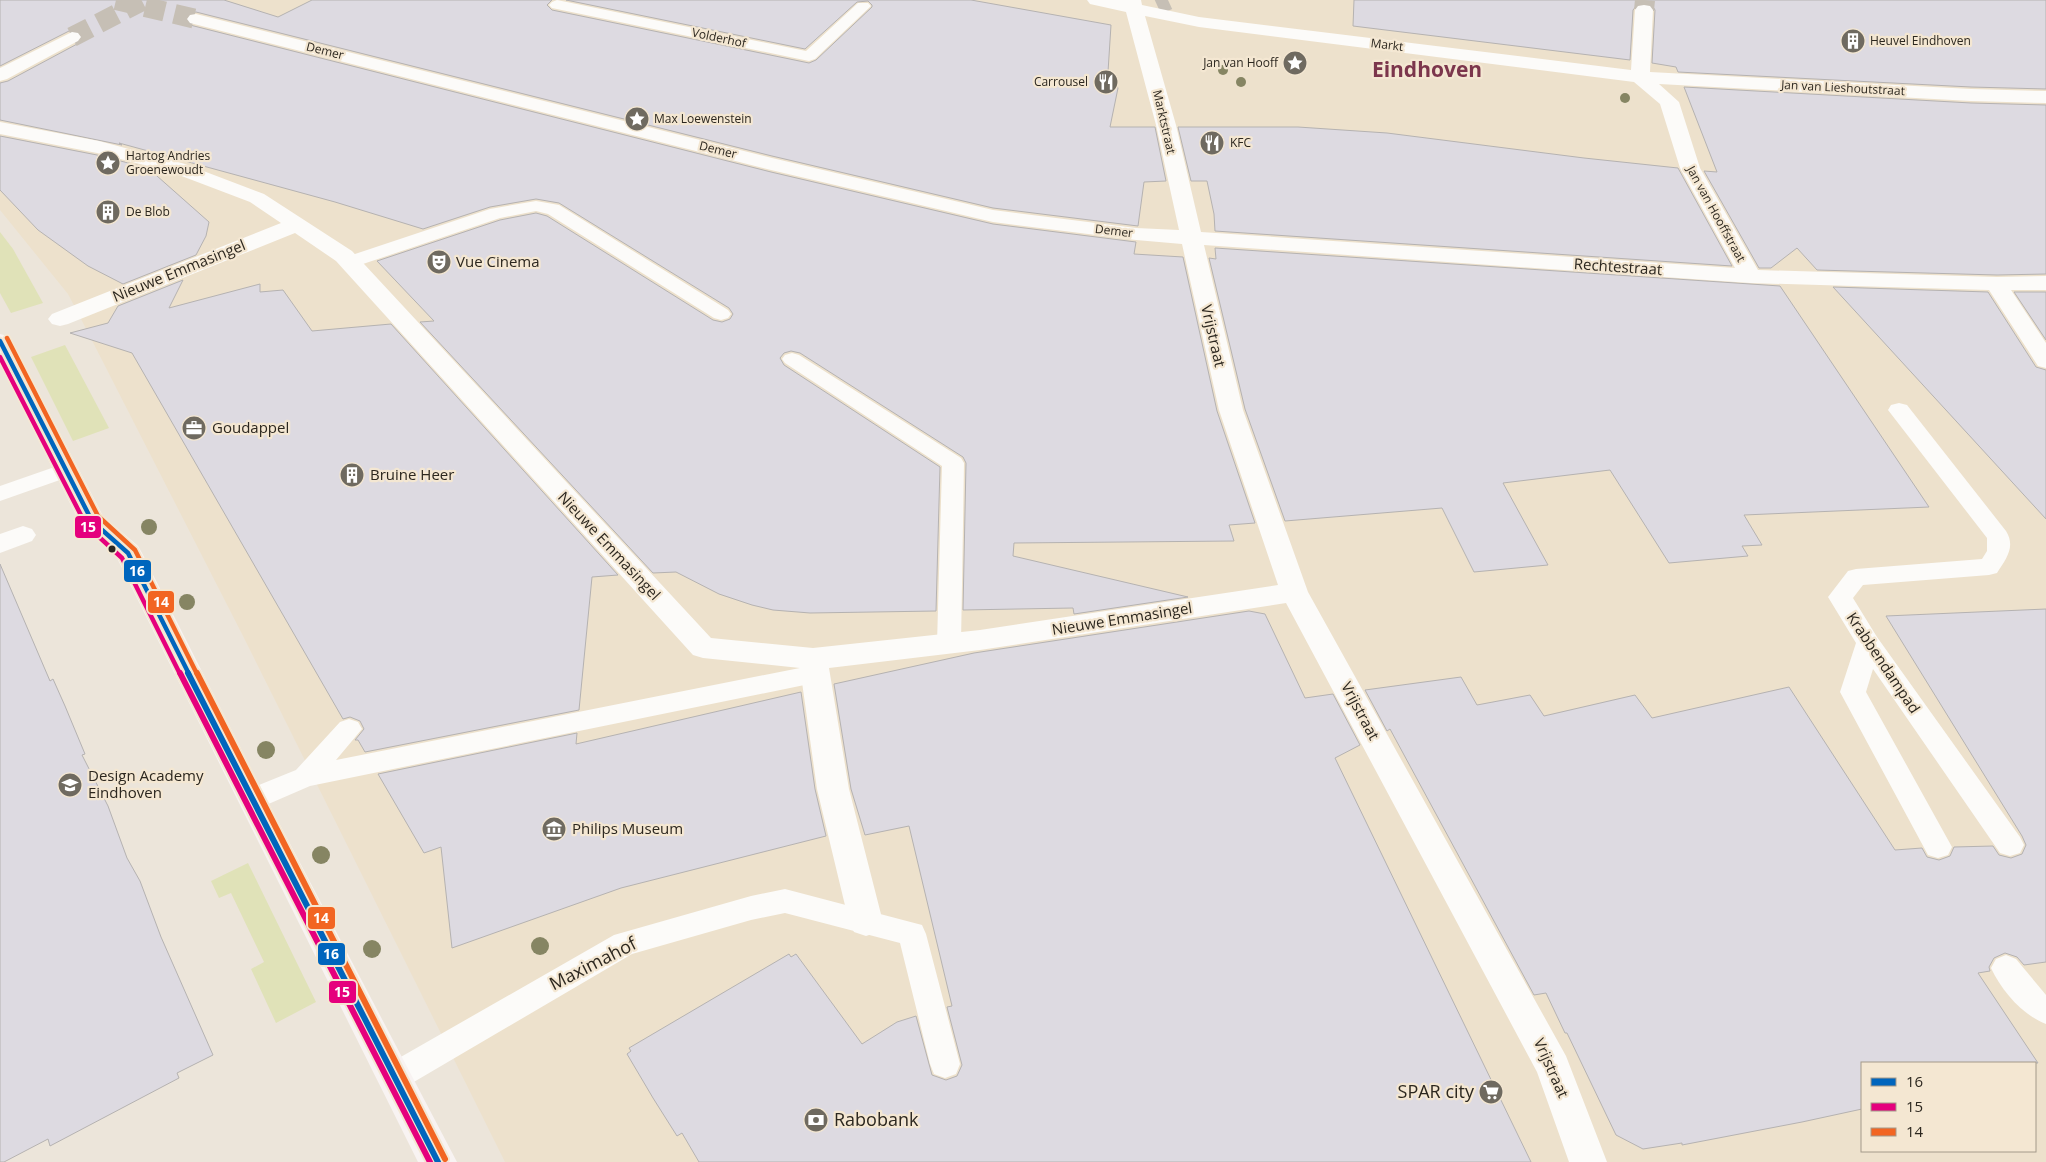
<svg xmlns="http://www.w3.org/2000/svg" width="2046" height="1162" font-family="'Open Sans',sans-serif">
<rect width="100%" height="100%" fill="#ece5da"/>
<path fill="#ede1cc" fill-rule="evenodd" d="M0,0H2046V1162H505L241,632L79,315L68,294L0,210ZM1862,1063H2035V1151H1862Z"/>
<g fill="#e0e2b8">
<path d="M0,232L13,249L43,303L11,313L0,293Z"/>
<path d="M65,345L109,428L73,441L31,357Z"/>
<path d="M248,863L316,1002L276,1023L251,969L264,962L231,893L219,898L211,881Z"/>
</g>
<g fill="#dddae1" stroke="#b5b2b1">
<path d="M0,0H224L278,17L312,0H552L547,5L552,10L809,63L816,60L872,7V5L868,1L857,2L805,49L566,0H971L1111,25L1108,72L1118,88L1110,127H1155L1166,181L1144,182L1138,226L993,208L772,156L196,12L190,13L185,19L190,25L771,172L993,224L1136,242L1134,254L1183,257L1217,411L1255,523L1229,525L1234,541L1014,543L1013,556L1188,597L1074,614L1073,608L963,610L966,463L963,457L800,353L791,351L784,353L780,358L784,365L940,467L936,611L810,613L773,610L752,605L719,594L676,572L653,573L420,322L434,321L377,261L500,220L536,213L547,216L713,320L722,322L730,319L733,314L729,308L559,203L536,199L490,207L423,229L335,202L119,143L122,145L0,120V83L8,81L79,43L83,37L78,31L71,30L0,66Z"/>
<path d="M1354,0H2046V89L1971,87L1678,72L1676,67L1652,63L1655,10L1652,5L1644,3L1638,4L1633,10L1630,60L1353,26Z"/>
<path d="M1684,87L1971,103L2046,105V274L1997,275L1817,270L1797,248L1771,268H1759L1704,171L1717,172Z"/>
<path d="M1178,127H1298L1387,133L1584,158L1678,168L1732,266L1215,231L1214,214L1207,181H1191Z"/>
<path d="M0,136L97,155L148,168L209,222L206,236L196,255L123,284L88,266L38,230L0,190Z"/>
<path d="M1215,248L1780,286L1929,507L1744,515L1762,545L1742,546L1748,556L1669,563L1610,470L1503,483L1548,565L1474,572L1442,508L1285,521L1245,409L1209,258L1216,259Z"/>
<path d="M183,280L169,308L260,284V292L283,290L312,331L391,324L618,575L592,577L579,710L365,752L358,740H355L364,729L360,721L350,717L343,719L132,353L70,333L108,323L118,306Z"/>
<path d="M1833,287L1988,292L2036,367L2046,370V519Z"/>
<path d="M2014,292H2046V340Z"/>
<path d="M0,564L50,681L53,679L65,706L85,754L82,755L108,806L127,858L140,881L161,937L213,1055L177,1073L179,1078L50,1146L48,1139L4,1162H0Z"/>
<path d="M2046,609V962L2024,965L2017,957L2005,953L1994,958L1989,967L1990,971L1978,973L2038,1063H1862V1109L1802,1122L1682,1145V1143L1643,1149L1616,1135L1567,1033H1565L1546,993L1534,995L1390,729L1387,731L1365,690L1461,677L1477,705L1530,695L1544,716L1635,695L1652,718L1789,687L1895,850L1922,848L1927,857L1939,860L1950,856L1954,847L1993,846L1999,855L2011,858L2022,854L2026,845L2022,836L1886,616Z"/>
<path d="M1249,611L1265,614L1305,698L1333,694L1360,745L1335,758L1531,1162H699L682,1133L677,1136L653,1098L627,1054L631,1051L629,1048L789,954L791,957L796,954L862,1044L897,1022L916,1016L932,1075L946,1080L957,1076L962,1065L947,1007L952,1006L909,826L865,835L851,789L834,684L974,653Z"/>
<path d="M801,692L815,789L826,836L621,888L452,948L441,847L424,853L378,774L577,733L576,744Z"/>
</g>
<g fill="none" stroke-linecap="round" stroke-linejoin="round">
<g stroke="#c6bfb5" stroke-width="20" stroke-dasharray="20 10" stroke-linecap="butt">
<path d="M116,0L196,19"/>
<path d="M1157,5L1168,0"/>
<path d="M1644,10L1645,0"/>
<path d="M72,37L142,1"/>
</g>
<g fill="#fcfbf9" fill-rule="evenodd">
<path d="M557,0L806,51L858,3H868L871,6L815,59L809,61L552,8L549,5L552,2Z"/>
<path d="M536,201L559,205L728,310L731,314L728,318L721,320L714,318L548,214L536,211L500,218L357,266L350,268L343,266L340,262L343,258L490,209Z"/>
<path d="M792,353L799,355L961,458L964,463L961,644L958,650L949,653L940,650L937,644L942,466L785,363L782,359L785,355Z"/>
<path d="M1899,403L1907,405L2006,531C2016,547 2006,559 1997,573L1989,575L1863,585L1853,598L1877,637L2020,837L2024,845L2020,853L2010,856L2000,853L1873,669L1866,692L1952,847L1948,855L1938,858L1928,855L1840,692L1856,643L1828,597L1848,571L1856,569L1982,559L1987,551V538L1888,410L1891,405Z"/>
<path d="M66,463L74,465L77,470L74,475L0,501V486Z"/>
<path d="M815,665L824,667L828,674L824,681L310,786L252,811L242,808L239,800L242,792L296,770L340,722L349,719L358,722L362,729L336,760Z"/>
<path d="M785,889L922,925L926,934L960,1064L956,1074L945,1078L934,1074L930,1064L900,943L785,913L751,920L632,954L407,1086L396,1090L385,1086L380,1076L385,1066L614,935L751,896Z"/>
<path d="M2006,955L2016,959L2046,995V1024C2022,1015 2002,991 1991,968L1996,959Z"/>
</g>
<g fill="#fcfbf9" fill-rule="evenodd">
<path d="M1087,0H1141L1142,5L1199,17L1631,70L1635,10L1638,6L1644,5L1650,6L1653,10L1650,72L1971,89L2046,91V103L1971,101L1659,84L1679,102L1700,168L1758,270L1997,277L2046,276V290H2011L2046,343V368L2038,366L1989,290L1750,283L1204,245L1243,410L1308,592L1566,1056L1607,1162H1569L1537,1072L1286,603L980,650L829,668L849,789L883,922L878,932L866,936L854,932L849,922L817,789L800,668L703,658L693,655L336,261L295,233L68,324L60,326L52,324L48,319L52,314L281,223L250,202L171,172L97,153L0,134V122L99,141L185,164L264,194L352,251L711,638L813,648L980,630L1278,585L1219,410L1182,244L1136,240L993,222L771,170L190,23L187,19L190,15L196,14L772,158L993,210L1136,228L1179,230L1156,125L1126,12L1090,4ZM1145,16L1199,27L1634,82L1660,104L1680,168L1735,268L1201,232L1176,125Z"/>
<path d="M72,32L78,33L81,37L78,41L7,79L0,81V68Z"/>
<path d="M23,526L32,529L36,535L32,541L0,553V534Z"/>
</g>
<path fill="#f8f3f2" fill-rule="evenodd" d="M0,334L8,336L12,341L103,516L138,546L142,553L267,800L457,1162H418L117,558L83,527L79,521L0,364Z"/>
<defs>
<path id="bus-1-far1" d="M0,341L92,521L128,553L189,674"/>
<path id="bus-1" d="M188,673L438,1162"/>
<path id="bus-2-far1" d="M0,357L86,525L122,558L180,674"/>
<path id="bus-2" d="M180,673L430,1162"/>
<path id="bus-3-far1" d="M7,338L98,516L135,550L197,674"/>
<path id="bus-3" d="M197,673L445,1159"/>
</defs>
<use href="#bus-1-far1" stroke="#f4e7d2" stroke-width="8"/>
<use href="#bus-1" stroke="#f4e7d2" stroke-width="10"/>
<use href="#bus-2-far1" stroke="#f4e7d2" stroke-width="8"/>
<use href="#bus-2" stroke="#f4e7d2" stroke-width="10"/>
<use href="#bus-3-far1" stroke="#f4e7d2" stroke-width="8"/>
<use href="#bus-3" stroke="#f4e7d2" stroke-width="10"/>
<use href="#bus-1-far1" stroke="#0065bd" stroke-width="4.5"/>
<use href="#bus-1" stroke="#0065bd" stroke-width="6"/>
<use href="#bus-2-far1" stroke="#e5007d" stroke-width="4.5"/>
<use href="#bus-2" stroke="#e5007d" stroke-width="6"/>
<use href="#bus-3-far1" stroke="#f26522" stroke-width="4.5"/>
<use href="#bus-3" stroke="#f26522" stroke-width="6"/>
</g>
<g fill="#868563">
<circle cx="1223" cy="70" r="5"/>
<circle cx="1241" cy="82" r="5"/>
<circle cx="1625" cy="98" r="5"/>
<circle cx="149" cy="527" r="8"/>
<circle cx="187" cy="602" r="8"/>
<circle cx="266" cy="750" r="9"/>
<circle cx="321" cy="855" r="9"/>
<circle cx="540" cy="946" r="9"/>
<circle cx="372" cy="949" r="9"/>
</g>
<defs>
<symbol id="building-disc" viewBox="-11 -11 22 22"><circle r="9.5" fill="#6f6a60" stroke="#f4e7d2"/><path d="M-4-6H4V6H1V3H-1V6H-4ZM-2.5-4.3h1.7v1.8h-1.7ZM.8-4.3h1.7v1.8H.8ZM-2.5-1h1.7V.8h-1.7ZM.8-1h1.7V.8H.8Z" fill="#fff"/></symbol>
<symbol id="sight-disc" viewBox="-11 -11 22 22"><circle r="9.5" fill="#6f6a60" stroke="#f4e7d2"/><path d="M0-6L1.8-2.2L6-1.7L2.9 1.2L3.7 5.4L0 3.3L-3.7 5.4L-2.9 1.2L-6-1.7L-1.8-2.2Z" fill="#fff"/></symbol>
<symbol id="restaurant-disc" viewBox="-11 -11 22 22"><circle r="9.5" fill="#6f6a60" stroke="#f4e7d2"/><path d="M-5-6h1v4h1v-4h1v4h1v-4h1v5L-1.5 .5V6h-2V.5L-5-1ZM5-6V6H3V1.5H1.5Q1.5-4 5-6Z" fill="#fff"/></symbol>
<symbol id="theatre-disc" viewBox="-11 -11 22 22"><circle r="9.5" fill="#6f6a60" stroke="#f4e7d2"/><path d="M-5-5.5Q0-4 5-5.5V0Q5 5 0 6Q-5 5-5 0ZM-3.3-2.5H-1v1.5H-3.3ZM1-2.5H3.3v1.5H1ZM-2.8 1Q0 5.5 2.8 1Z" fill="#fff"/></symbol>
<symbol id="office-disc" viewBox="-11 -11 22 22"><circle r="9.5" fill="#6f6a60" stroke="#f4e7d2"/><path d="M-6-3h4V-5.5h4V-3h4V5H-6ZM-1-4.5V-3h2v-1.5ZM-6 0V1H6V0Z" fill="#fff"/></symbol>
<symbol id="university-disc" viewBox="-11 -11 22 22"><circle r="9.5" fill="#6f6a60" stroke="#f4e7d2"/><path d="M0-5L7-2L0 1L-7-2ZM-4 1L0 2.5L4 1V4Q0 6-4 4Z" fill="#fff"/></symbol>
<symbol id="museum-disc" viewBox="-11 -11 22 22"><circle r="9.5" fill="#6f6a60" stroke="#f4e7d2"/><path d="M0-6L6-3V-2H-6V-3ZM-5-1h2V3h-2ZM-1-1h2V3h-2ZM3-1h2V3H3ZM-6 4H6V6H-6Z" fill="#fff"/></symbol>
<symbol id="supermarket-disc" viewBox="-11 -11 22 22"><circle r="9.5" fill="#6f6a60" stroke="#f4e7d2"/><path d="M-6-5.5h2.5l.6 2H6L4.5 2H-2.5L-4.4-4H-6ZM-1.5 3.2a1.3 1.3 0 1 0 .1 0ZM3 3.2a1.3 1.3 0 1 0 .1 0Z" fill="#fff"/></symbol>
<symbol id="bank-disc" viewBox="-11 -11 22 22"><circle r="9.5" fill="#6f6a60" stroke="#f4e7d2"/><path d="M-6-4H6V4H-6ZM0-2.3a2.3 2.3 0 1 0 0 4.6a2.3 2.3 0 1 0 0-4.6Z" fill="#fff"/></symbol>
</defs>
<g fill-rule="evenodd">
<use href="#building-disc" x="1839" y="27" width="28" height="28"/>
<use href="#sight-disc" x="1281" y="49" width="28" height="28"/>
<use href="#restaurant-disc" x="1092" y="68" width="28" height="28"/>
<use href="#sight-disc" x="623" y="105" width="28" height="28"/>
<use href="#restaurant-disc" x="1198" y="129" width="28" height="28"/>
<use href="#sight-disc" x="94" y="149" width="28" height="28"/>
<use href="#building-disc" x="94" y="198" width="28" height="28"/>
<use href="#theatre-disc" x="425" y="248" width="28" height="28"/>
<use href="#office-disc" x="180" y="414" width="28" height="28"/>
<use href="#building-disc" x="338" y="461" width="28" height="28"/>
<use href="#university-disc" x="56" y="771" width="28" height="28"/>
<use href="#museum-disc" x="540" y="815" width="28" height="28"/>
<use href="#supermarket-disc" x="1477" y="1078" width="28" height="28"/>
<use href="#bank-disc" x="802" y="1106" width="28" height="28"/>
</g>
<circle fill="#2c271f" stroke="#f4e7d2" stroke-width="2" cx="112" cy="549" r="4.5"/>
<g text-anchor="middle" stroke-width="4.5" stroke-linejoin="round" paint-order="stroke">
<g font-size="12" fill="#2c271f" stroke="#f4e7d2">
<text transform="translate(719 38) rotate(12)" y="4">Volderhof</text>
<text transform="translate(1387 45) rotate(7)" y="4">Markt</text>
<text transform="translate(325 51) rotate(14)" y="4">Demer</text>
<text transform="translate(1843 88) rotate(3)" y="4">Jan van Lieshoutstraat</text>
<text transform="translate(1164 122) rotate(77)" y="4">Marktstraat</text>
<text transform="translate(718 150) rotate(14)" y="4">Demer</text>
<text transform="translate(1716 214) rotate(61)" y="4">Jan van Hooffstraat</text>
<text transform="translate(1114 231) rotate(7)" y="4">Demer</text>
</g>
<g font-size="12" fill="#2c271f" stroke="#f4e7d2" text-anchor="start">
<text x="1870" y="45">Heuvel Eindhoven</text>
<text x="1278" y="67" text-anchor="end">Jan van Hooff</text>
<text x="1088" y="86" text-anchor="end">Carrousel</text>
<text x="654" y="123">Max Loewenstein</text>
<text x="1230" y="147">KFC</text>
<text x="126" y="160">Hartog Andries<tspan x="126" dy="14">Groenewoudt</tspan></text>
<text x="126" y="216">De Blob</text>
</g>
<g font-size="15" fill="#2c271f" stroke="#f4e7d2" text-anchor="start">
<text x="456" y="267">Vue Cinema</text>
<text x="212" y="433">Goudappel</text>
<text x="370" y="480">Bruine Heer</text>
<text x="88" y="781">Design Academy<tspan x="88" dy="17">Eindhoven</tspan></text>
<text x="572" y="834">Philips Museum</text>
</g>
<g font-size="15" fill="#2c271f" stroke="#f4e7d2">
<text transform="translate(1618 267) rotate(4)" y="5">Rechtestraat</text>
<text transform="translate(179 271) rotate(-22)" y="5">Nieuwe Emmasingel</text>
<text transform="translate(1213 336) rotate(77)" y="5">Vrijstraat</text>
<text transform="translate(609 546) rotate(47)" y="5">Nieuwe Emmasingel</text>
<text transform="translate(1122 619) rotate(-9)" y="5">Nieuwe Emmasingel</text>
<text transform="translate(1883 663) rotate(56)" y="5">Krabbendampad</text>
<text transform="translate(1360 711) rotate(62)" y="5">Vrijstraat</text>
<text transform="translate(1551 1068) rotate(66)" y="5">Vrijstraat</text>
</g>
<g font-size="18" fill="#2c271f" stroke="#f4e7d2">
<text transform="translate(593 964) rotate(-27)" y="6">Maximahof</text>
</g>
<g font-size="18" fill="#2c271f" stroke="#f4e7d2" text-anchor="end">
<text x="1474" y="1098">SPAR city</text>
<text x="834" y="1126" text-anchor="start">Rabobank</text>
</g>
<g font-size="21" font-weight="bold" fill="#7c364c" stroke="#f4e7d2">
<text x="1427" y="77">Eindhoven</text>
</g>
</g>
<g stroke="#f4e7d2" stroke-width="2">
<rect x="74" y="515" width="28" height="24" rx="5" fill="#e5007d"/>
<rect x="123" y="559" width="29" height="24" rx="5" fill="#0065bd"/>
<rect x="147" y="590" width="28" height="24" rx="5" fill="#f26522"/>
<rect x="307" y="906" width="29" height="24" rx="5" fill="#f26522"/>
<rect x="317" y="942" width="29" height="24" rx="5" fill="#0065bd"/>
<rect x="328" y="980" width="29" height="24" rx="5" fill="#e5007d"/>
</g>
<g font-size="14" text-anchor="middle" font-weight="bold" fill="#fff">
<text x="88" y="532">15</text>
<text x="137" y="576">16</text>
<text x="161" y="607">14</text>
<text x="321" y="923">14</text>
<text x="331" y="959">16</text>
<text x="342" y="997">15</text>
</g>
<rect x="1861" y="1062" width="175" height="90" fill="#f4e7d2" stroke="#a49a8a"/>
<rect x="1871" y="1078" width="25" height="8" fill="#0065bd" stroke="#a49a8a"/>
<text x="1906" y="1087" font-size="15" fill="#2c271f">16</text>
<rect x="1871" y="1103" width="25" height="8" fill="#e5007d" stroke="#a49a8a"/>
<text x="1906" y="1112" font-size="15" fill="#2c271f">15</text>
<rect x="1871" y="1128" width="25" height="8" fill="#f26522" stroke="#a49a8a"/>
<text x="1906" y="1137" font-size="15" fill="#2c271f">14</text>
</svg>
